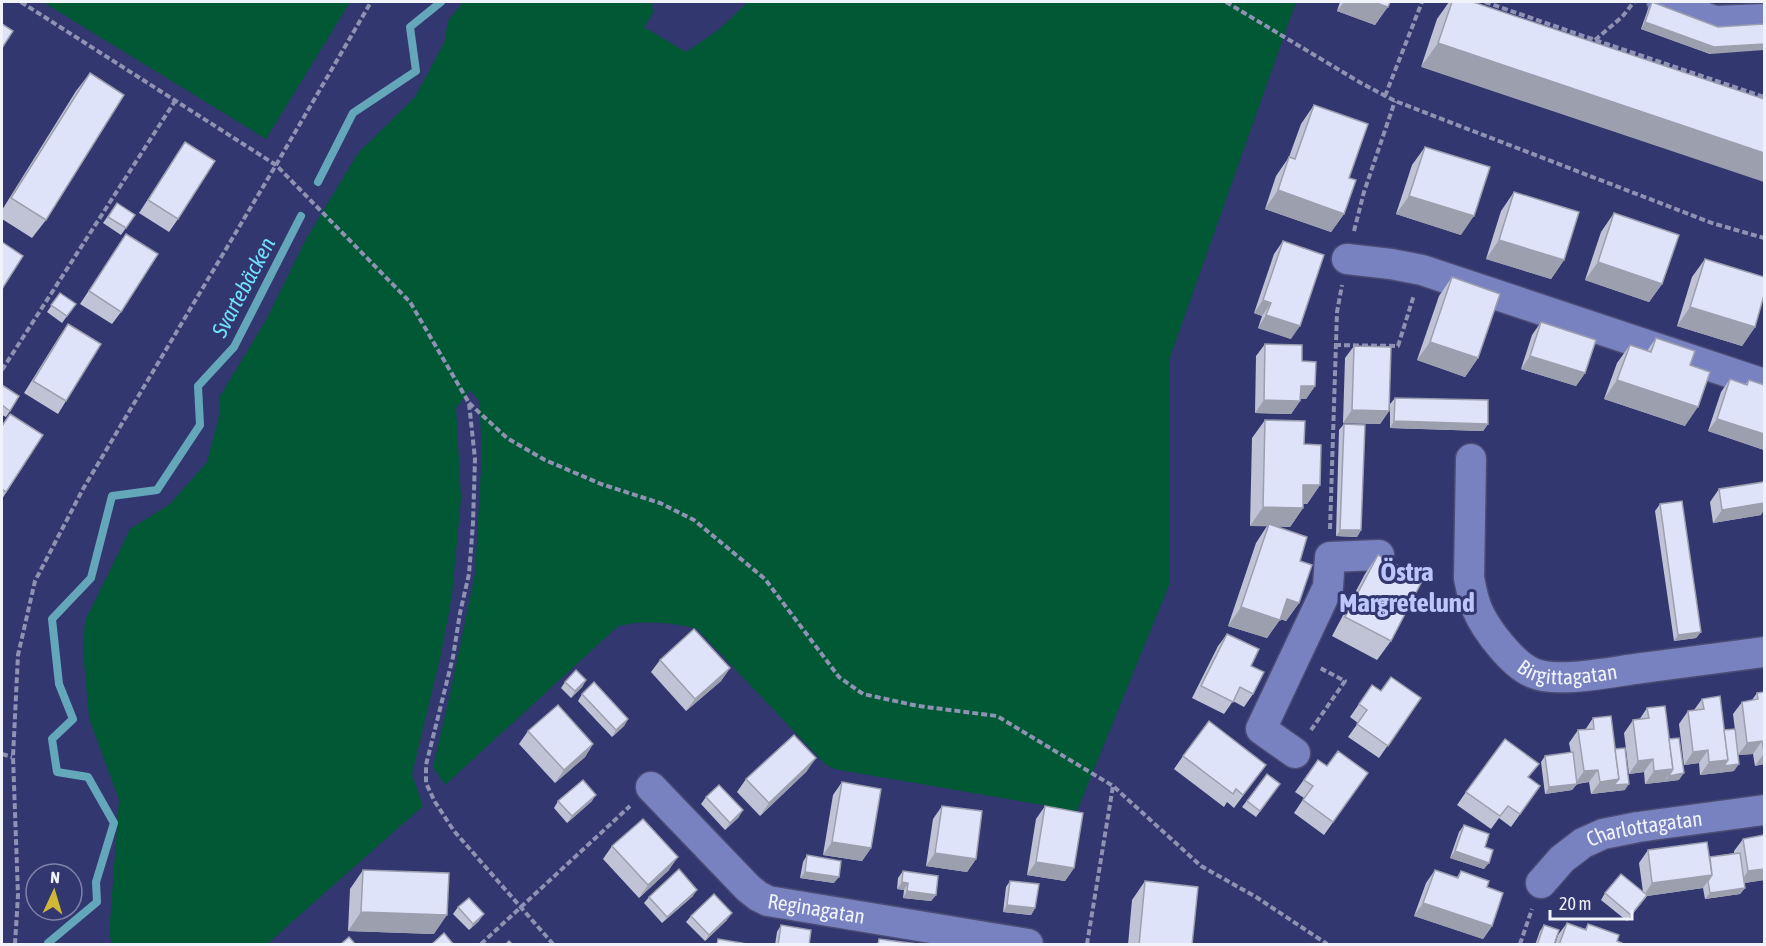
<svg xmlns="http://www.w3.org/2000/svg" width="1766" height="946" font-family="'Asap Condensed',sans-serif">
<rect width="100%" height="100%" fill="#33376f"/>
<g fill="#005834">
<path d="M43,2H350L266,139Z"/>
<path d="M463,2H652L653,13L644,27L686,52L718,30L748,2H1296L1169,360V585L1077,811L834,769L825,764L697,629C677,623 637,619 617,627L445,785L433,767L450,694L475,574L482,451L479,401L470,390L456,408L461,498L452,595L440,659L412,774L423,806L267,944H113L109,935L119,800L89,718L83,650L85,621L130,529L170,504L207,462L220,412V396L266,320L306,239L358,153L415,97L444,43L448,21Z"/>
</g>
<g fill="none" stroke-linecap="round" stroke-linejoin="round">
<g stroke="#65a7ba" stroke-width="8">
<path d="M318,182L353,113L416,71L410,27L441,2"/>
<path d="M48,944V943L97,902L96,882L114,823L88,777L57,772L52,739L73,719L59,684L52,619L91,578L112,496L157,490L200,425L198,386L234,347L301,216"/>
</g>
<defs>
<g id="minor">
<path d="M1662,2L1715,21L1764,19"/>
<path d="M1347,259L1391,264L1422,270L1764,384"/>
<path id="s1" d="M1471,459L1469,578C1471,588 1473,599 1477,609C1486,630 1512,664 1533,673C1558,684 1615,671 1642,668C1683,663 1724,657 1764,652"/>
<path d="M1295,753L1261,729L1328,587L1330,557L1379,555"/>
<path id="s2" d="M651,787L748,888L758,896L768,901L1028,944"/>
<path id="s3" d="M1541,883L1562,859L1583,843L1603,834L1638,827L1764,810"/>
</g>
</defs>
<use href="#minor" stroke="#4b4c76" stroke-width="33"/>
<g stroke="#8f92b2" stroke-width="4" stroke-dasharray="6 3" stroke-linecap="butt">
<path d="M21,2L276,165L410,302L469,403L475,459L473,523L469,574L460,613L453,657L426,765V783L435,802L454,831L553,944"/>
<path d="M1226,2L1361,83L1395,101L1712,223L1764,238"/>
<path d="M1485,2L1595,40L1764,97"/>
<path d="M1595,40L1622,17L1634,2"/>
<path d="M1385,96L1422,2"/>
<path d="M1354,231L1364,192L1395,101"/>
<path d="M1335,345L1398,346L1414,295"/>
<path d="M2,370L175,101"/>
<path d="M469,403L507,438L545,460L601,484L660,503L694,520L765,579L839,677L863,694L918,706L997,716L1113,786L1201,866L1256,897L1327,944"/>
<path d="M1330,529L1337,312L1342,285"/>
<path d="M1311,730L1345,681L1320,668"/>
<path d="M2,754L12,757"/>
<path d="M15,944L18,895L13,757L18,655L35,581L83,489L276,165L371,2"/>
<path d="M481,944L630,806"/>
<path d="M1087,944L1113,786"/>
<path d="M1520,944L1532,909"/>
</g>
<use href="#minor" stroke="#7982c0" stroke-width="30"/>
</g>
<g fill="#c0c3d6">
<path d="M1340,2H1390L1375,25L1337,11Z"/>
<path d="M1449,2H1473L1421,67L1437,19Z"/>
<path d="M1652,2L1718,27L1710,54L1641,29L1648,9Z"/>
<path d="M90,73L46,220L32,238L2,219V210L76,91Z"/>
<path d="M1314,105L1349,178L1344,214L1331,232L1265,209L1276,176L1289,157L1301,124Z"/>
<path d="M185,142L178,219L169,232L139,213Z"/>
<path d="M1425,147L1461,235L1396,214L1412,165Z"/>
<path d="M1514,192L1564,260L1551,279L1486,259L1501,211Z"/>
<path d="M117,203L135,215L121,235L103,223Z"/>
<path d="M1614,213L1662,284L1649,302L1585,280L1601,232Z"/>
<path d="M126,234L121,312L112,324L80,304Z"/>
<path d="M1283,241L1291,339L1258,328L1262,316L1254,313L1274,254Z"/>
<path d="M1705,259L1755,327L1742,346L1677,326L1692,277Z"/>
<path d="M1452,277L1478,358L1465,377L1417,360L1439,296Z"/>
<path d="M60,293L76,304L62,323L47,312Z"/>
<path d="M1541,322L1585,373L1576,386L1521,369L1532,335Z"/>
<path d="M68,324L66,401L58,414L24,393L59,337Z"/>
<path d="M1656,338L1690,365L1685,426L1604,399L1617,363L1630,345L1647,351Z"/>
<path d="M1265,344L1302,361L1315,386L1306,399H1300V401L1291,414L1255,413L1256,356Z"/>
<path d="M1354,346L1389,411L1380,424L1343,423L1345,358Z"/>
<path d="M1730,379L1745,385L1749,380L1764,385V450L1708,431L1721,392Z"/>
<path d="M2,385L10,411L6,417L2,415Z"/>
<path d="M1395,398L1488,424L1483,431L1390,428V404Z"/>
<path d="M10,414L43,435L2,499V425Z"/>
<path d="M1265,420L1304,444L1320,485L1307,504H1303V508L1290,527L1275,526L1300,561L1299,603L1286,621L1280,619L1267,638L1228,626L1256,543L1267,526H1250L1252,438Z"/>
<path d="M1344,424L1361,530L1357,537L1336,536L1339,430Z"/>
<path d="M1719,489L1761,515L1713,523L1710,502Z"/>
<path d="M1660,504L1701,632L1696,638L1674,641L1655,511Z"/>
<path d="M1378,555L1391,641L1377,660L1332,636L1365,574Z"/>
<path d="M1227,634L1251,666L1253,694L1244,707L1233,701L1224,714L1192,698L1218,646Z"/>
<path d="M660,660L730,668L721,681L686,711L651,672Z"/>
<path d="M586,680L582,687L571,698L561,688L565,682Z"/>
<path d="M1372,685L1381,691L1421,698L1379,758L1348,737L1358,723L1350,717Z"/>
<path d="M1764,692V764L1755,766L1753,754L1738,755L1733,714L1742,702L1752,700L1757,693Z"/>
<path d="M582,694L628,719L624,726L612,737L578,701Z"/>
<path d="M1702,699L1724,730L1734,771L1700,775L1699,763L1684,765L1679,724L1688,711L1694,710Z"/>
<path d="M1647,708L1669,739L1679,780L1645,784L1644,772L1629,774L1624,733L1633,720H1639Z"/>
<path d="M1593,718L1615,749L1625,790L1591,794L1589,782L1577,784L1572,790L1545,794L1541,762L1545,756L1571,753L1569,743L1578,730H1585Z"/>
<path d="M528,731L593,744L585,757L555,783L519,744Z"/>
<path d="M1183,756L1266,765L1234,808L1227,802L1224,807L1174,769Z"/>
<path d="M1318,760L1327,766L1368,773L1324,835L1294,813L1304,798L1295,792Z"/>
<path d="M807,771L760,816L737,792L746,779Z"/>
<path d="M1267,774L1280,784L1256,817L1242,807Z"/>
<path d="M1529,778L1540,786L1511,827L1499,818L1491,829L1457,805L1466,792Z"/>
<path d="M842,782L871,848L862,861L823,855L833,795Z"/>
<path d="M706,797L739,817L725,830L701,804Z"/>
<path d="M558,801H592L567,823L554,808Z"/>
<path d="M942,806L976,859L967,872L926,866L933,819Z"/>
<path d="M1045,806L1074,868L1065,881L1027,875L1036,819Z"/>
<path d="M1464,825L1485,847L1484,869L1450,858L1459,832Z"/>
<path d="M1764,835V880L1744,883L1745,888L1740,894L1705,899L1703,888L1647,896L1627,921L1601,900L1605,893L1643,892L1639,863L1648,850L1710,857L1734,853V851L1743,839Z"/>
<path d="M612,846L669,870L639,898L603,859Z"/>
<path d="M807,855L834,883L800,878L803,862Z"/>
<path d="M363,870L434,934L348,931L350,889Z"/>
<path d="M1435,870L1457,877L1461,871L1487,887L1492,926L1483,939L1414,916L1426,883Z"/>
<path d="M903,871L936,895L931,901L903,898L904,890L897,889L898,878Z"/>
<path d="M1010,881L1035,908L1031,915L1003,912L1006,887Z"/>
<path d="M1145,881L1192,945H1128L1132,900Z"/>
<path d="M693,896L662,923L644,903L649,897Z"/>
<path d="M458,907L479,921L469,930L453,914Z"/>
<path d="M691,916L727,920L705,941L686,922Z"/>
<path d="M1567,923L1585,929L1588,924L1617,941L1626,945H1555L1558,935Z"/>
<path d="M781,925L809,945H775L777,932Z"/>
<path d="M1544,925L1554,945H1535L1540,931Z"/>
</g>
<g fill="#9c9fae">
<path d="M1344,2H1373L1388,7L1375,25L1337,11Z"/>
<path d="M1645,22L1764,44V50L1710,54L1641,29Z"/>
<path d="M1438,43L1764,153V182L1421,67Z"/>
<path d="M1278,190L1344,214L1331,232L1265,209Z"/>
<path d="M1409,196L1474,216L1461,235L1396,214Z"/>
<path d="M1499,240L1564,260L1551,279L1486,259Z"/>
<path d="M1598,262L1662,284L1649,302L1585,280Z"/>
<path d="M1263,300L1271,303L1262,316L1254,313Z"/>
<path d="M1690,307L1755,327L1742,346L1677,326Z"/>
<path d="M1266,315L1300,326L1291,339L1258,328Z"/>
<path d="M1430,342L1478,358L1465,377L1417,360Z"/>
<path d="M1530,356L1585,373L1576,386L1521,369Z"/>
<path d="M1617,380L1698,407L1685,426L1604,399Z"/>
<path d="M1301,386H1315L1306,399H1292Z"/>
<path d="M1264,400L1300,401L1291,414L1255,413Z"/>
<path d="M1352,410L1389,411L1380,424L1343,423Z"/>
<path d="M1717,419L1764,434V450L1708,431Z"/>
<path d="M1394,421L1488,424L1483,431L1390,428Z"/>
<path d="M1303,485H1320L1307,504L1290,503Z"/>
<path d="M1764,503V510L1761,515L1713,523L1722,510Z"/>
<path d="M1263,507L1303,508L1290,527L1250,526Z"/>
<path d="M1340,530H1361L1357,537L1336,536Z"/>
<path d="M1287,599L1299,603L1286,621L1274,617Z"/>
<path d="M1241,607L1280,620L1267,638L1228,626Z"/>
<path d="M1701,632L1696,638L1674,641L1678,635Z"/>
<path d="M730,668L721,681L686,711L695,699Z"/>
<path d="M586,680L582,687L571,698L575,691Z"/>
<path d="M628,719L624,726L612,737L616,730Z"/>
<path d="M1762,741L1753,754L1738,755L1747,743Z"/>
<path d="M593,744L585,757L555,783L564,770Z"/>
<path d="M1708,750L1699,763L1684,765L1693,752Z"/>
<path d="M1764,753V764L1755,766Z"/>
<path d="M816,758L807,771L760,816L769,803Z"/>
<path d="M1653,759L1644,772L1629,774L1638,761Z"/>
<path d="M1728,760L1719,773L1700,775L1709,762Z"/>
<path d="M1739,764L1734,771L1719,773L1724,766Z"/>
<path d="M1673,769L1664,782L1645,784L1654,771Z"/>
<path d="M1598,770L1589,782L1577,784L1572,790L1545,794L1549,787L1575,784L1584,771Z"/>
<path d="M1684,773L1679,780L1664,782L1669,776Z"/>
<path d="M1619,779L1629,784L1625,790L1591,794L1600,782Z"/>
<path d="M596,795L592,801L567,823L572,816Z"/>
<path d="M743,810L739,817L725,830L730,823Z"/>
<path d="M832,842L871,848L862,861L823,855Z"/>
<path d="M1455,851L1489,863L1484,869L1450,858Z"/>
<path d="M935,853L976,859L967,872L926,866Z"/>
<path d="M678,857L669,870L639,898L648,885Z"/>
<path d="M1036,862L1074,868L1065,881L1027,875Z"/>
<path d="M1764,869V880L1739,884L1748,871Z"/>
<path d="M805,872L839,877L834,883L800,878Z"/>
<path d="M1712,875L1703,888L1647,896L1627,921L1652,883Z"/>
<path d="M902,882L908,883L904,890L897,889Z"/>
<path d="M1745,888L1740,894L1705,899L1710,893Z"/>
<path d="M697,890L693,896L662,923L667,917Z"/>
<path d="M907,891L936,895L931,901L903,898Z"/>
<path d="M1423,903L1492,926L1483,939L1414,916Z"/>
<path d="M1007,905L1035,908L1031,915L1003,912Z"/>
<path d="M361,912L447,915L434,934L348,931Z"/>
<path d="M732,913L727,920L705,941L709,935Z"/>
<path d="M484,914L479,921L469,930L473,924Z"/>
</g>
<g fill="#dfe3f9" stroke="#9c9fae" stroke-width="1.5">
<path d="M1373,2H1390L1388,7Z"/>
<path d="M1452,2H1473L1764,99V153L1438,43Z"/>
<path d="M1652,2L1718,27L1764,24V44L1714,47L1645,22Z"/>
<path d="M2,24L13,31L2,48Z"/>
<path d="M90,73L124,95L46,220L11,198Z"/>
<path d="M1314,105L1368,124L1349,178L1356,180L1344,214L1278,190L1289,157L1295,159Z"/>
<path d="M185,142L215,161L178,219L148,200Z"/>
<path d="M1425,147L1490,167L1474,216L1409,196Z"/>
<path d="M1514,192L1579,212L1564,260L1499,240Z"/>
<path d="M117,203L135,215L126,228L108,217Z"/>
<path d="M1614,213L1679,235L1662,284L1598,262Z"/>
<path d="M126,234L158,254L121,312L89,291Z"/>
<path d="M1283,241L1324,255L1300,326L1266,315L1271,303L1263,300Z"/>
<path d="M2,242L23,256L2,289Z"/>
<path d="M1705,259L1764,277V295L1755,327L1690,307Z"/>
<path d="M1452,277L1500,294L1478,358L1430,342Z"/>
<path d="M60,293L76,304L67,316L51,305Z"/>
<path d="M1541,322L1596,340L1585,373L1530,356Z"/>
<path d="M68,324L101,344L66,401L33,381Z"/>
<path d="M1656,338L1695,351L1690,365L1710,372L1698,407L1617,380L1630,345L1651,352Z"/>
<path d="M1265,344L1302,345V361L1316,362L1315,386H1301L1300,401L1264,400Z"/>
<path d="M1354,346L1391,347L1389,411L1352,410Z"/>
<path d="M1730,379L1747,385L1749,380L1764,385V434L1717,419Z"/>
<path d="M2,385L19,396L10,411L2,405Z"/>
<path d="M1395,398L1488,400V424L1394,421Z"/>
<path d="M10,414L43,435L6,492L2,489V426Z"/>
<path d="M1265,420L1305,421L1304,444L1321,445L1320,485H1303V508L1263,507Z"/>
<path d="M1344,424L1365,425L1361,530H1340Z"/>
<path d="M1764,482V503L1722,510L1719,489Z"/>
<path d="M1682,501L1701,632L1678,635L1660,504Z"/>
<path d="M1269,524L1307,537L1300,561L1312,565L1299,603L1287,599L1280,620L1241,607Z"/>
<path d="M1378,555L1423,579L1391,641L1345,617Z"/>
<path d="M694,629L730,668L695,699L660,660Z"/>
<path d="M1227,634L1259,649L1251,666L1264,672L1253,694L1240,687L1233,702L1201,686Z"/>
<path d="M576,670L586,680L575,691L565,682Z"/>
<path d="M1391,677L1421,698L1388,746L1357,724L1367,710L1359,704L1372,685L1381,691Z"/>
<path d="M594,682L628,719L616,730L582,694Z"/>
<path d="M1764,692V753L1762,741L1747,743L1742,702L1758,699L1757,693Z"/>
<path d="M1720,696L1728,760L1709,762L1708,750L1693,752L1688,711L1704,709L1702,699Z"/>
<path d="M558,705L593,744L564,770L528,731Z"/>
<path d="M1665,706L1673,769L1654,771L1653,759L1638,761L1633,720L1649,718L1647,708Z"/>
<path d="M1611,716L1619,779L1600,782L1598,770L1584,771L1578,730L1594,729L1593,718Z"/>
<path d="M1209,721L1266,765L1243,795L1236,789L1233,794L1183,756Z"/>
<path d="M1735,729L1739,764L1724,766L1728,760L1724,730Z"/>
<path d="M794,735L816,758L769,803L746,779Z"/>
<path d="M1679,738L1684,773L1669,776L1673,769L1669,739Z"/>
<path d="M1505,739L1539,764L1528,777L1540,786L1520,814L1508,806L1500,816L1466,792Z"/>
<path d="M1625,748L1629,784L1614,785L1619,779L1615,749Z"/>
<path d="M1338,751L1368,773L1333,822L1303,800L1313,786L1304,780L1318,760L1327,766Z"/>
<path d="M1573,752L1577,784L1549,787L1545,756Z"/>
<path d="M1267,774L1280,784L1260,811L1247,801Z"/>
<path d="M583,780L596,795L572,816L558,801Z"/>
<path d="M842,782L881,789L871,848L832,842Z"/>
<path d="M719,785L743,810L730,823L706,797Z"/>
<path d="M942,806L982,811L976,859L935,853Z"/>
<path d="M1045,806L1083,813L1074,868L1036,862Z"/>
<path d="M643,819L678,857L648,885L612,846Z"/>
<path d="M1464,825L1489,834L1485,847L1493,850L1489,863L1455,851Z"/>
<path d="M1764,835V869L1748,871L1743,839Z"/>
<path d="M1707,842L1712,875L1652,883L1648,850Z"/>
<path d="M1740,853L1745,888L1710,893L1708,881L1712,875L1710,857Z"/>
<path d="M807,855L841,861L839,877L805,872Z"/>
<path d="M679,869L697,890L667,917L649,897Z"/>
<path d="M363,870L449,873L447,915L361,912Z"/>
<path d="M1435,870L1458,878L1461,871L1489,881L1487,887L1503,893L1492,926L1423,903Z"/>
<path d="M903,871L938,876L936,895L907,891L908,883L902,882Z"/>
<path d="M1621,874L1647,895L1631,915L1605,893Z"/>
<path d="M1010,881L1039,884L1035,908L1007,905Z"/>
<path d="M1145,881L1198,887L1192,945H1139Z"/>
<path d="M714,894L732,913L709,935L691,916Z"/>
<path d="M469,898L484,914L473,924L458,907Z"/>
<path d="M1567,923L1586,930L1588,924L1619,935L1617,941L1626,945H1559Z"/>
<path d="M781,925L811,930L809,945H778Z"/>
<path d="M1544,925L1559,930L1554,945H1537Z"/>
<path d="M444,933L454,945H431Z"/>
<path d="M349,937L356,945H340Z"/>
<path d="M718,939L753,945H717Z"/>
<path d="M879,939L917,944V945H878Z"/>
<path d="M509,941L513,945H505Z"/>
</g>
<g text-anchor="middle" stroke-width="6" stroke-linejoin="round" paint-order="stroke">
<g font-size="21" fill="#f1f3fa" stroke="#33376f">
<text dy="7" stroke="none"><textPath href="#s1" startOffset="272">Birgittagatan</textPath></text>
<text dy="7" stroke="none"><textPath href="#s3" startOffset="122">Charlottagatan</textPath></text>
<text dy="7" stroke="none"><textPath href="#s2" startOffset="213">Reginagatan</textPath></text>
</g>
<g font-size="22" font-style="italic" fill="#71e0fd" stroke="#33376f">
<text transform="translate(243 287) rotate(-62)" y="8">Svartebäcken</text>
</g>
<g font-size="27" font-weight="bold" fill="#bdc6fb" stroke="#33376f">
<text x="1407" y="581">Östra<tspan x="1407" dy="31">Margretelund</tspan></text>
</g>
</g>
<rect width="1766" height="946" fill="none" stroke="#f1f3fa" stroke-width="6"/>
<g transform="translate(54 892) rotate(4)"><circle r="28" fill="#33376f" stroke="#7f82a7" stroke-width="1.5"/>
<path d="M0-4.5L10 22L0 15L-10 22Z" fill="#d1b736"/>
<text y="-9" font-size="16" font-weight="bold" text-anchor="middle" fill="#f1f3fa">N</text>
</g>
<path d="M1550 910v9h82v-9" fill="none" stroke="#f1f3fa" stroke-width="3"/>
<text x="1559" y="910" font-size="18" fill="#f1f3fa" stroke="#33376f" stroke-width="4.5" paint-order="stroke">20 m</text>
</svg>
